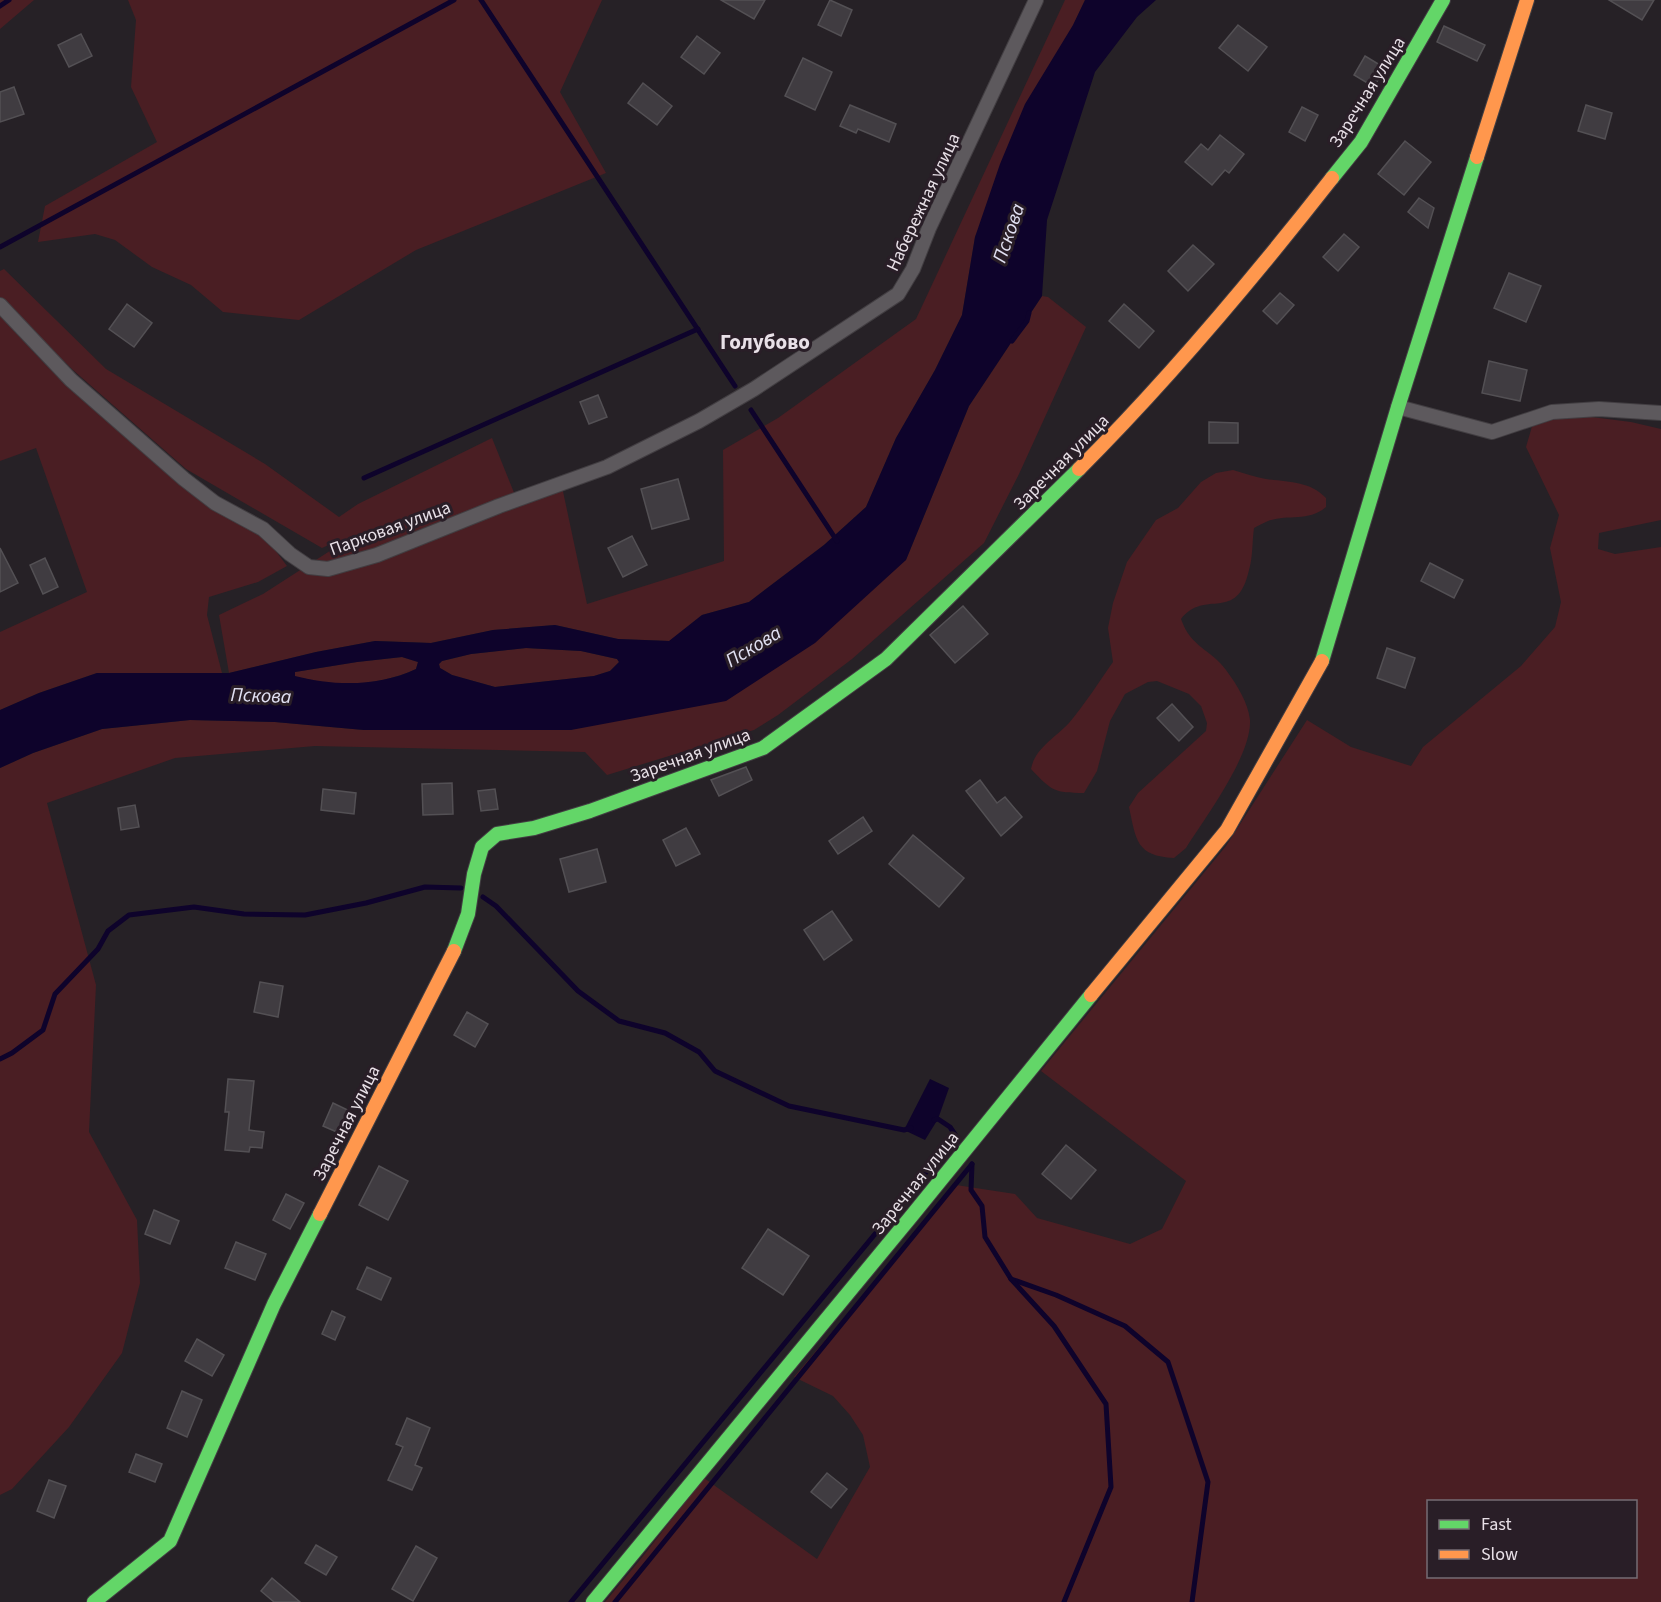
<svg xmlns="http://www.w3.org/2000/svg" width="1661" height="1602" font-family="'Source Sans 3',sans-serif">
<rect width="100%" height="100%" fill="#262126"/>
<g fill="#4a1e23" fill-rule="evenodd">
<path d="M0,0H34L0,29Z"/>
<path d="M128,0H602L560,92L606,173L416,250L299,320L223,312L191,285L152,267L115,240L95,234L38,242L45,206L157,142L131,87L136,20Z"/>
<path d="M1065,0H1085L975,237L962,315L935,370L896,438L866,507L824,545L749,602L702,615L670,641L618,639L555,625L493,630L431,643L375,641L316,652L229,673L219,615L263,594L336,547L337,541L322,548L186,469L73,370L0,298V271L4,269L106,369L265,464L339,517L358,504L492,438L517,500L561,482L587,604L724,561L723,450L778,418L916,319Z"/>
<path d="M1042,296L1048,297L1086,327L1019,474L984,543L852,659L778,715L754,730L607,775L585,752L315,746L175,758L47,803L96,985L89,1132L137,1220L140,1283L122,1353L69,1427L12,1489L0,1495V768L33,753L102,729L190,720L275,722L364,730H571L906,560L969,406Z"/>
<path d="M0,316L46,365L192,491L269,542L287,566L258,582L209,597L207,615L222,673H97L39,693L0,710V632L87,592L36,448L0,461Z"/>
<path d="M1552,412L1631,422L1661,429V520L1599,533L1598,549L1615,554L1661,547V1602H605L644,1555L704,1478L817,1559L870,1467L863,1435L850,1415L833,1396L794,1377L956,1185L1015,1194L1037,1218L1130,1244L1162,1229L1186,1181L1041,1071L1226,846L1307,720L1351,747L1411,766L1423,747L1521,666L1555,627L1561,602L1550,548L1559,515L1526,447L1533,423ZM1428,1502H1636V1576H1428Z"/>
<path d="M1233,470C1244,473 1255,477 1266,479C1288,482 1310,481 1326,498V507C1309,522 1287,514 1268,521C1263,523 1258,526 1254,528C1252,542 1253,556 1249,570C1237,624 1205,588 1181,619C1191,648 1211,649 1226,670C1237,685 1248,702 1250,720C1252,755 1205,818 1186,848L1174,858C1136,856 1136,840 1129,807L1138,793L1206,731L1207,723L1201,706L1189,694L1157,681L1148,682L1125,694L1110,721L1097,771L1084,793C1054,793 1052,791 1031,769C1035,748 1055,738 1069,723C1085,704 1099,682 1113,662L1108,628L1113,603L1127,562L1156,520L1178,508L1201,482L1216,473Z"/>
<path d="M526,648L581,651L617,659L619,662L610,671L594,676L495,687L452,675L440,668L439,664L442,661L471,654Z"/>
<path d="M402,657L418,662L416,669C395,679 360,686 337,684C323,683 309,679 295,677V672L357,662Z"/>
</g>
<g fill="#0e032b" fill-rule="evenodd">
<path d="M1085,0H1156L1137,17L1095,72L1047,220L1042,296L969,406L906,560L815,643L726,701L571,730H364L275,722L190,720L102,729L33,753L0,768V710L39,693L97,673H229L316,652L375,641L431,643L493,630L555,625L618,639L669,641L702,615L749,602L824,545L866,507L896,438L935,370L962,315L975,237L1000,164L1025,104L1073,25ZM526,648L581,651L617,659L619,662L610,671L594,676L495,687L452,675L440,668L439,664L442,661L471,654ZM402,657L418,662L416,669C378,687 334,686 295,676V672L357,662Z"/>
<path d="M930,1079L949,1088L938,1119L925,1140L904,1130Z"/>
</g>
<g fill="none" stroke-linecap="round" stroke-linejoin="round">
<g stroke="#0e032b" stroke-width="5">
<path d="M481,0L735,386"/>
<path d="M0,6L9,0"/>
<path d="M0,247L454,0"/>
<path d="M1012,341L1027,321L1029,313"/>
<path d="M751,410L837,541"/>
<path d="M364,478L698,329"/>
<path d="M483,897L496,906L578,991L619,1021L665,1033L699,1052L715,1071L789,1106L904,1130L911,1128"/>
<path d="M0,1059L12,1053L43,1030L55,994L98,949L108,931L129,915L194,907L244,914L305,915L366,903L425,887L461,888"/>
<path d="M972,1164L971,1190L982,1206L985,1237L1011,1279L1056,1295L1125,1326L1168,1362L1208,1482L1192,1602"/>
<path d="M1011,1279L1054,1326L1106,1404L1111,1487L1064,1602"/>
<path d="M571,1602L956,1136L950,1127L938,1119L934,1120"/>
<path d="M615,1602L972,1164"/>
</g>
</g>
<g fill="#403c41" stroke="#535054" stroke-width="1.5">
<path d="M721,0H765L754,19Z"/>
<path d="M830,0L852,10L841,36L818,25Z"/>
<path d="M1609,0H1654L1642,20Z"/>
<path d="M1238,25L1267,47L1248,71L1219,48Z"/>
<path d="M1444,26L1485,45L1477,61L1437,42Z"/>
<path d="M81,34L92,56L69,67L58,45Z"/>
<path d="M697,36L720,53L704,74L681,57Z"/>
<path d="M1365,56L1385,68L1374,87L1354,75Z"/>
<path d="M803,58L832,72L815,110L785,96Z"/>
<path d="M643,83L672,106L657,125L628,103Z"/>
<path d="M14,87L24,114L0,122V92Z"/>
<path d="M850,105L896,124L889,142L858,129L856,133L840,126Z"/>
<path d="M1586,105L1612,113L1605,139L1578,131Z"/>
<path d="M1302,107L1318,115L1305,141L1289,132Z"/>
<path d="M1220,135L1244,154L1229,173L1225,170L1212,185L1185,162L1201,144L1208,150Z"/>
<path d="M1405,141L1431,162L1404,195L1378,174Z"/>
<path d="M1419,198L1434,208L1428,228L1408,212Z"/>
<path d="M1344,234L1359,247L1338,271L1323,257Z"/>
<path d="M1193,245L1214,264L1188,291L1168,271Z"/>
<path d="M1509,273L1541,286L1526,322L1494,308Z"/>
<path d="M1280,293L1294,305L1277,324L1263,311Z"/>
<path d="M127,304L152,323L134,347L109,329Z"/>
<path d="M1124,304L1154,331L1139,348L1109,321Z"/>
<path d="M1489,361L1527,370L1520,401L1482,393Z"/>
<path d="M598,395L607,417L589,424L580,402Z"/>
<path d="M1209,422L1238,423V443H1209Z"/>
<path d="M678,479L689,519L652,529L641,489Z"/>
<path d="M632,536L647,565L623,577L608,548Z"/>
<path d="M0,548L18,583L0,592Z"/>
<path d="M45,558L58,587L43,594L30,565Z"/>
<path d="M1430,563L1463,580L1454,598L1421,581Z"/>
<path d="M963,606L988,634L955,663L930,635Z"/>
<path d="M1387,648L1415,658L1405,688L1377,678Z"/>
<path d="M1172,704L1193,727L1179,741L1157,718Z"/>
<path d="M746,767L752,780L719,796L711,780Z"/>
<path d="M980,780L997,803L1005,797L1022,817L1001,836L966,791Z"/>
<path d="M452,783L453,814L423,815L422,784Z"/>
<path d="M323,789L356,793L354,814L321,810Z"/>
<path d="M495,789L498,809L481,811L478,791Z"/>
<path d="M135,805L139,827L121,830L118,808Z"/>
<path d="M863,817L872,831L838,854L829,841Z"/>
<path d="M686,828L700,854L676,866L663,840Z"/>
<path d="M913,835L964,878L939,907L889,864Z"/>
<path d="M597,849L606,882L569,892L560,859Z"/>
<path d="M832,911L852,940L824,960L804,930Z"/>
<path d="M260,982L283,986L278,1017L254,1012Z"/>
<path d="M467,1012L488,1024L475,1047L454,1035Z"/>
<path d="M228,1079L254,1081L249,1130L264,1132L262,1148L250,1147L249,1152L225,1150L229,1112H225Z"/>
<path d="M333,1103L356,1114L346,1136L323,1126Z"/>
<path d="M1066,1145L1096,1170L1071,1199L1042,1174Z"/>
<path d="M379,1166L408,1181L388,1220L359,1205Z"/>
<path d="M286,1194L304,1203L290,1229L273,1220Z"/>
<path d="M154,1210L179,1221L170,1244L145,1234Z"/>
<path d="M768,1229L809,1256L783,1295L742,1268Z"/>
<path d="M236,1242L266,1254L255,1280L225,1268Z"/>
<path d="M367,1267L391,1278L381,1300L357,1289Z"/>
<path d="M332,1311L345,1317L335,1340L322,1334Z"/>
<path d="M197,1339L224,1355L212,1376L185,1361Z"/>
<path d="M182,1391L202,1400L187,1437L167,1428Z"/>
<path d="M407,1418L430,1428L415,1465L422,1468L412,1490L388,1480L403,1447L396,1444Z"/>
<path d="M136,1454L162,1464L155,1482L129,1472Z"/>
<path d="M827,1473L847,1489L831,1508L811,1492Z"/>
<path d="M49,1480L66,1486L54,1518L37,1511Z"/>
<path d="M316,1545L337,1557L326,1575L305,1563Z"/>
<path d="M416,1546L437,1558L413,1601L392,1589Z"/>
<path d="M272,1578L300,1602H274L261,1591Z"/>
</g>
<g fill="none" stroke-linecap="round" stroke-linejoin="round">
<defs>
<g id="street">
<path d="M0,305L71,380L184,479L215,503L263,529L290,554L309,567L328,569L377,555L499,506L607,467L699,421L754,389L898,294L913,269L929,228L1036,0"/>
<path d="M1398,407L1492,432L1552,412L1599,409L1661,413"/>
</g>
<g id="fast">
<path d="M1332,178L1361,142L1443,0"/>
<path d="M1322,661L1398,407L1477,157"/>
<path d="M454,951L468,914L474,874L482,847L497,834L534,828L590,811L763,748L886,659L1079,469"/>
<path d="M94,1602L170,1541L274,1304L320,1214"/>
<path d="M593,1602L914,1213L1091,995"/>
</g>
<g id="slow">
<path d="M1477,157L1527,0"/>
<path d="M1079,469C1170,378 1252,280 1332,178"/>
<path d="M1091,995L1227,830L1322,661"/>
<path d="M320,1214L454,951"/>
</g>
</defs>
<use href="#street" stroke="#423e42" stroke-width="16"/>
<use href="#fast" stroke="#423e42" stroke-width="16"/>
<use href="#slow" stroke="#423e42" stroke-width="16"/>
<use href="#street" stroke="#5d595d" stroke-width="14"/>
<use href="#fast" stroke="#63d668" stroke-width="14"/>
<use href="#slow" stroke="#ff974d" stroke-width="14"/>
</g>
<g text-anchor="middle" stroke-width="6" stroke-linejoin="round" paint-order="stroke">
<g font-size="18" fill="#e8e0e7" stroke="#291e27">
<text transform="translate(1367 92) rotate(-58)" y="6">Заречная улица</text>
<text transform="translate(923 202) rotate(-65)" y="6">Набережная улица</text>
<text transform="translate(1061 462) rotate(-45)" y="6">Заречная улица</text>
<text transform="translate(390 528) rotate(-20)" y="6">Парковая улица</text>
<text transform="translate(690 755) rotate(-20)" y="6">Заречная улица</text>
<text transform="translate(346 1123) rotate(-63)" y="6">Заречная улица</text>
<text transform="translate(915 1183) rotate(-51)" y="6">Заречная улица</text>
</g>
<g font-size="20" font-style="italic" fill="#e2e1f3" stroke="#291e27">
<text transform="translate(1008 233) rotate(-71)" y="7">Пскова</text>
<text transform="translate(753 646) rotate(-31)" y="7">Пскова</text>
<text transform="translate(261 695) rotate(2)" y="7">Пскова</text>
</g>
<g font-size="21" font-weight="bold" fill="#e8e0e7" stroke="#291e27">
<text x="765" y="349">Голубово</text>
</g>
</g>
<rect x="1427" y="1500" width="210" height="78" fill="#291e27" stroke="#756c74" stroke-width="1.5"/>
<rect x="1439" y="1520" width="30" height="9" fill="#63d668" stroke="#756c74" stroke-width="1.5"/>
<text x="1481" y="1530" font-size="18" fill="#e8e0e7">Fast</text>
<rect x="1439" y="1550" width="30" height="9" fill="#ff974d" stroke="#756c74" stroke-width="1.5"/>
<text x="1481" y="1560" font-size="18" fill="#e8e0e7">Slow</text>
</svg>
